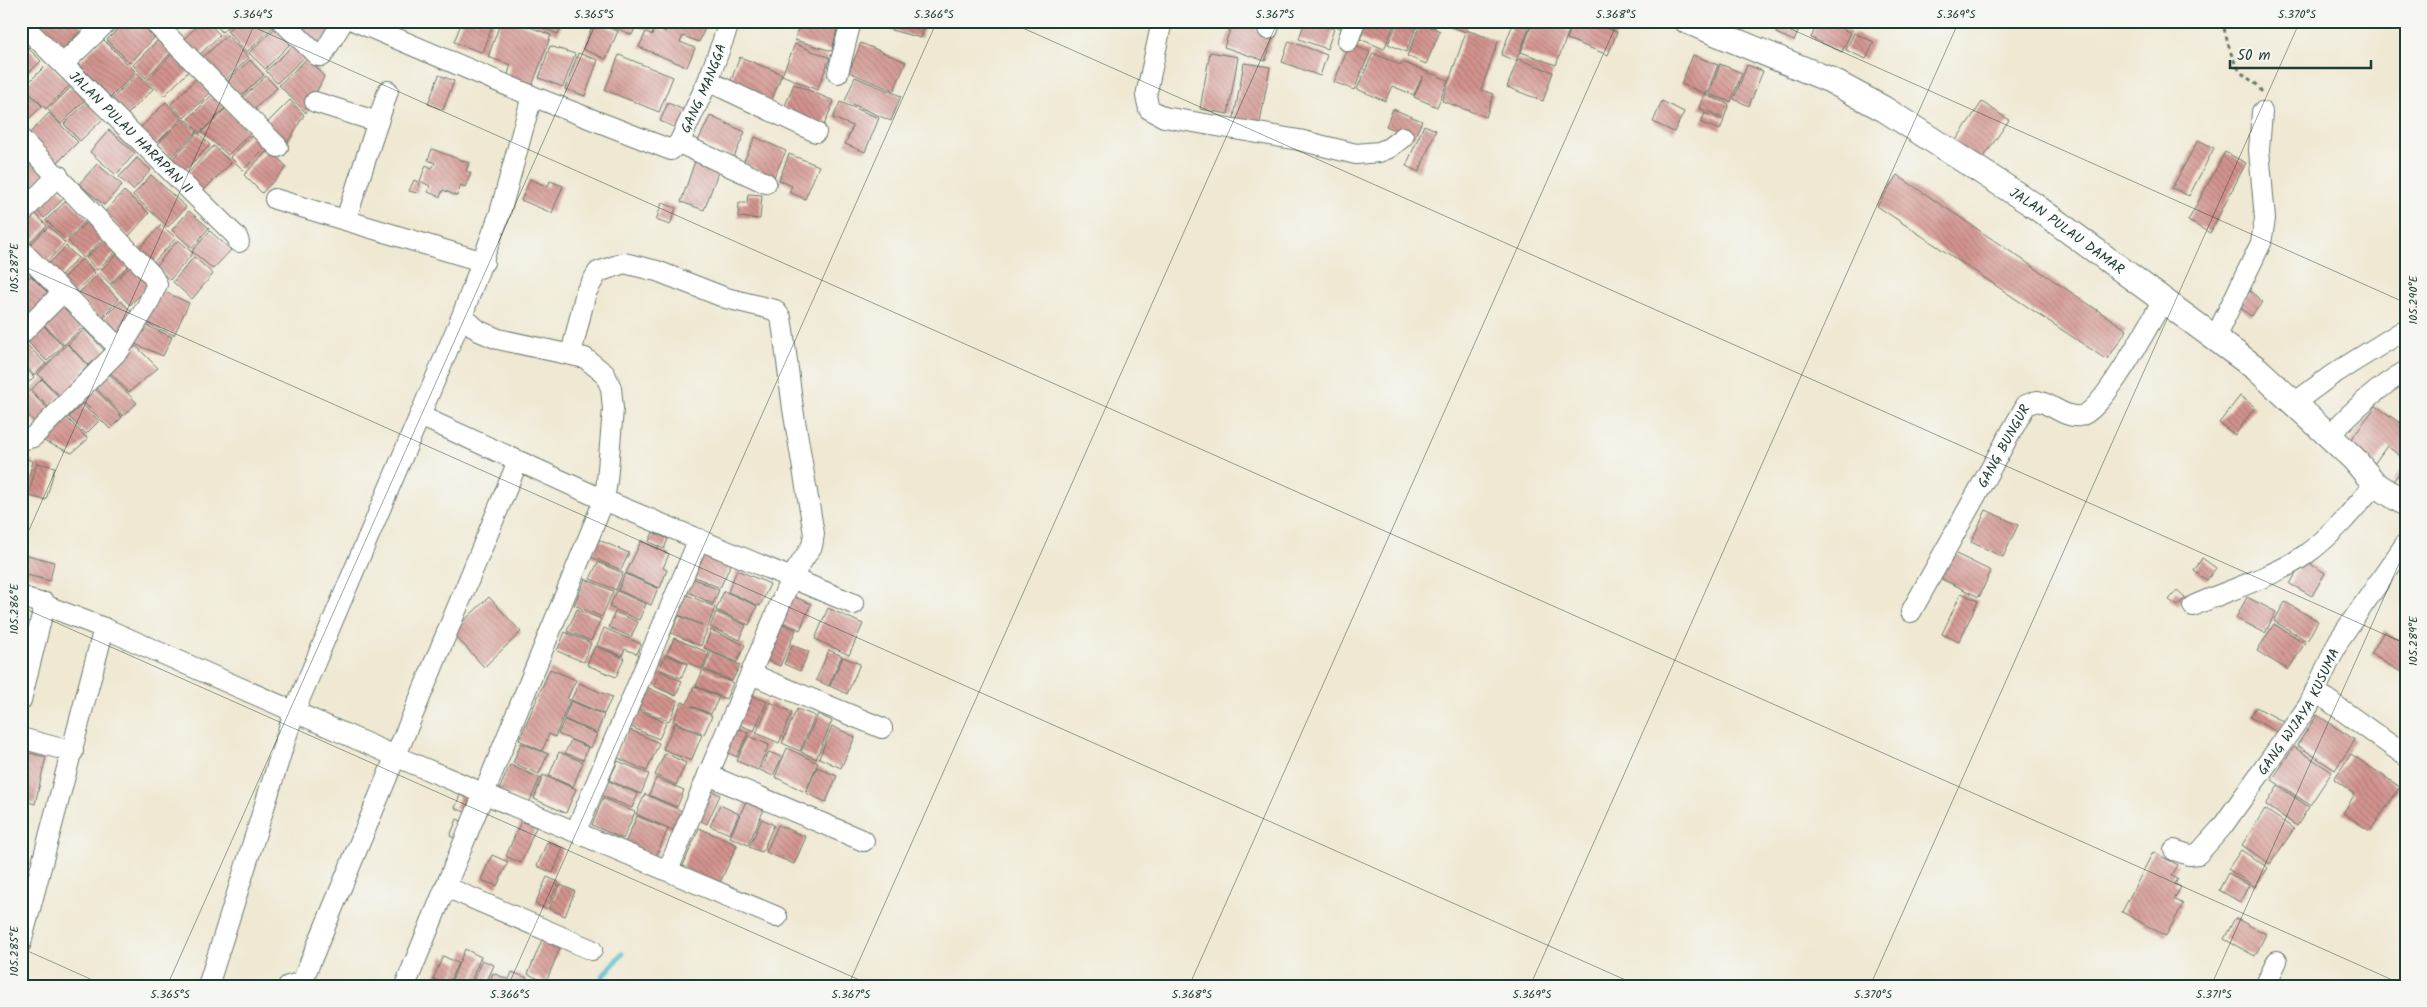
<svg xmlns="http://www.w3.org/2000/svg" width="2427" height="1007" font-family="Kalam,sans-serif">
<defs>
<pattern id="building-back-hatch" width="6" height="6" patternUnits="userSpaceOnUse" patternTransform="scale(1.25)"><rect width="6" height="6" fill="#d3938e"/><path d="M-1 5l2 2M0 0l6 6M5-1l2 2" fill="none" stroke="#ab7975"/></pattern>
</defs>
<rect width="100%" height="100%" fill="#f6f6f2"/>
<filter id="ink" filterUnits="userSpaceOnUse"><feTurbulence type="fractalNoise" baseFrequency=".02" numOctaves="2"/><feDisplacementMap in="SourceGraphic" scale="10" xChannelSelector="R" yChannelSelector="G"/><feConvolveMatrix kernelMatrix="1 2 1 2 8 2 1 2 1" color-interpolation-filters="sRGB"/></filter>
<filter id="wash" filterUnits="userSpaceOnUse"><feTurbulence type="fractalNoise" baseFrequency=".0096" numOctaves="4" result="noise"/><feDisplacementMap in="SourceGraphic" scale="20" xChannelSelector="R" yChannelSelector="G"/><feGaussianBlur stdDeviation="1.12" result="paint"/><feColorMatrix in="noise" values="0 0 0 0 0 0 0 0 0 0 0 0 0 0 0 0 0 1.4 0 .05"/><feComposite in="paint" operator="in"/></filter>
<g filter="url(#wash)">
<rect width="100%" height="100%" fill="#efe8d2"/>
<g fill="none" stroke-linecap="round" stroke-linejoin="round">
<path stroke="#4fbacc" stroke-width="5.5" d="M599,986L603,976L622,954"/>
</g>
<g id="blocks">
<g fill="url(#building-back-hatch)">
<path d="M33,21H77L83,28L61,51Z"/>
<path d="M126,21H145L158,34L130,63L107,40Z"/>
<path d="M202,21H207L220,35L195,59L180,43Z"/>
<path d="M212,21H234L222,32Z"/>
<path d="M238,21H270L274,26L247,52L227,31Z"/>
<path d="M290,21H340L326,47L287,26Z"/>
<path d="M462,21H494L483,53L454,42Z"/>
<path d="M501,21H513L551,35L532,86L507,77L511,65L488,57Z"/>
<path d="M525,21H563L558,34Z"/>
<path d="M601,21H662L660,27L652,24L649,31L636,26L632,35Z"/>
<path d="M669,21H708L699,42L683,36L680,42L695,48L687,67L639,47L646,32L652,35L655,27L665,32Z"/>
<path d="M735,21H759L755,29Z"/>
<path d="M800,21H839L832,51L795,40Z"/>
<path d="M873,21H926L921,38L891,30L892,23L878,28Z"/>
<path d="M1233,21H1259L1256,30L1274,36L1265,61L1224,47Z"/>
<path d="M1305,21H1312L1334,29L1327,49L1299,39Z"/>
<path d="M1323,21H1351L1348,31Z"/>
<path d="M1368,21H1396L1384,49L1360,39Z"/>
<path d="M1398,21H1410L1418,24L1406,52L1388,44Z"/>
<path d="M1419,21H1438L1435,28Z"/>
<path d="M1443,21H1469L1466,30L1498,41L1481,90L1494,94L1486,117L1442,101L1466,32L1442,24Z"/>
<path d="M1514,21H1532L1516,61L1501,55Z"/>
<path d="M1533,21H1543L1569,31L1556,65L1521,52Z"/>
<path d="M1573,21H1589L1617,32L1608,55L1567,39Z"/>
<path d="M1762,21H1778L1775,29Z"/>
<path d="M1781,21H1803L1794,41L1776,33Z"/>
<path d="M1818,21H1825L1851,33L1842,52L1811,38Z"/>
<path d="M594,22L618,31L606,59L583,49Z"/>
<path d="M1421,23L1440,31L1426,64L1407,56Z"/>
<path d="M276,27L291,43L265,69L249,53Z"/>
<path d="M1854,33L1874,42L1866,59L1846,50Z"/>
<path d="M227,35L249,58L221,84L199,61Z"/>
<path d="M160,38L173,51L146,78L133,65Z"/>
<path d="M103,39L136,72L111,97L78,64Z"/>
<path d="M21,41L41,61L21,80Z"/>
<path d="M1289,41L1327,55L1320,76L1282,62Z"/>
<path d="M861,43L906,62L894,91L849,72Z"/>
<path d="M295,44L306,56L277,83L266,71Z"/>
<path d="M795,44L830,58L817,90L782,75Z"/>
<path d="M1350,44L1370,52L1354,90L1334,82Z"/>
<path d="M550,46L575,54L563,87L539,78Z"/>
<path d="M174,52L191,69L164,96L147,80Z"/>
<path d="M1210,52L1238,57L1228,114L1200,109Z"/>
<path d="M578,53L598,60L585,96L565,89Z"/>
<path d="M1373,53L1401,65L1402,62L1448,80L1437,107L1414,97L1423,76L1414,95L1392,86L1385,101L1357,89Z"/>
<path d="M619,55L673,77L659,112L605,90Z"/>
<path d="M1693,55L1718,65L1707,94L1681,84Z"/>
<path d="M309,57L324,77L306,113L279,85Z"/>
<path d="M740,57L782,74L771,102L729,85Z"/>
<path d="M1518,59L1553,72L1543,101L1507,87Z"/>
<path d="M250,60L264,75L236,101L222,86Z"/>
<path d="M48,63L70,85L46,109L24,87Z"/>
<path d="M1244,63L1270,67L1259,128L1233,123Z"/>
<path d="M1720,64L1742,73L1731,102L1709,94Z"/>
<path d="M1747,65L1763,71L1749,106L1734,99Z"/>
<path d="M138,73L153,89L127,115L112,99Z"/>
<path d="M439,75L454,81L443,110L428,104Z"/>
<path d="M266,76L277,88L250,113L239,101Z"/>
<path d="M855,77L901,96L891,121L845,101Z"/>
<path d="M197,78L211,92L184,118L171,104Z"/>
<path d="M794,84L834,101L824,125L784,108Z"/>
<path d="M73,85L87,98L61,124L48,110Z"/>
<path d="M21,86L42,106L21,127Z"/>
<path d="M213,94L226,107L200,133L187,120Z"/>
<path d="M1704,94L1729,104L1724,118L1699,108Z"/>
<path d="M290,100L304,115L284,149L263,127Z"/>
<path d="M1662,101L1684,112L1674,132L1653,122Z"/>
<path d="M87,102L103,119L80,141L64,124Z"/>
<path d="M166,102L182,118L155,145L139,129Z"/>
<path d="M840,102L879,118L865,152L845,144L853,126L833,118Z"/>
<path d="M1982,102L2009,120L1979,164L1952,146Z"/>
<path d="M668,103L691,113L683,131L660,121Z"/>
<path d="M226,108L250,133L228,155L202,132Z"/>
<path d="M1393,109L1422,121L1414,138L1386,126Z"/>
<path d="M49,113L78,142L55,165L27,136Z"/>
<path d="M1705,113L1724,120L1720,130L1701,123Z"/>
<path d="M710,116L745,132L734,157L698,141Z"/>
<path d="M183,119L197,132L171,157L158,144Z"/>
<path d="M1424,125L1436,130L1419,172L1406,166Z"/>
<path d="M109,130L135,153L116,175L90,152Z"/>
<path d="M198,133L210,145L183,172L171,160Z"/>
<path d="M253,134L266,147L243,170L230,157Z"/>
<path d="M755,137L786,151L774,177L743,163Z"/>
<path d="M2198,140L2214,148L2189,196L2172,188Z"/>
<path d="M214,146L231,163L202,192L186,175Z"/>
<path d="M269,149L287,167L262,193L244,175Z"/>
<path d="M432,149L469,163L466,171L471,173L465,187L461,185L457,196L443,190L440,197L428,192L430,186L420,181L426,165L432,168L435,163L428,160Z"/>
<path d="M26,152L51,177L32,196L21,184V157Z"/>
<path d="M2225,152L2246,163L2210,233L2188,221Z"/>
<path d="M789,154L819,166L805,199L789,192L792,186L779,180Z"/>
<path d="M137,158L151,170L133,190L119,177Z"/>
<path d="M695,161L719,170L704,210L681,202Z"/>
<path d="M97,164L122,185L104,205L79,184Z"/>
<path d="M151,175L186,207L168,227L133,195Z"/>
<path d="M1897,175L2127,330L2107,360L1877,206Z"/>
<path d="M530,179L548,187L550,181L563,186L552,213L521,200Z"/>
<path d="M414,180L420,183L417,193L409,191Z"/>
<path d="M53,183L66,196L44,218L31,204Z"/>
<path d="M124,191L149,213L129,236L104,213Z"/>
<path d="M748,194L762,195L760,219L738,217L739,203H747Z"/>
<path d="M68,199L88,219L66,240L46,220Z"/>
<path d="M662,203L676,208L670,225L656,220Z"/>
<path d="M30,208L47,226L22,250L21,217Z"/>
<path d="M189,211L209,228L192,248L172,230Z"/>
<path d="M90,219L106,236L84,258L68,241Z"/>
<path d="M161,225L176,238L153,263L138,250Z"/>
<path d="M49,226L65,243L42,267L25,250Z"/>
<path d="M210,231L231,250L213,269L192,251Z"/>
<path d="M107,238L118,250L97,270L86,258Z"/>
<path d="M178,240L193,253L170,280L155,267Z"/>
<path d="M66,246L78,258L56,280L45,268Z"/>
<path d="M120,251L131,263L110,284L99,272Z"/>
<path d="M194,257L213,274L192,299L173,282Z"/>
<path d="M21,258L33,269L21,281Z"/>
<path d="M82,259L95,273L73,294L60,281Z"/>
<path d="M133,264L152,283L130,305L111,285Z"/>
<path d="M31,276L51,296L26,321L21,316V286Z"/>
<path d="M96,276L119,300L100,319L77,295Z"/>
<path d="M159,289L189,303L174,335L144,322Z"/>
<path d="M2250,291L2263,302L2251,316L2238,306Z"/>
<path d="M121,301L136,316L116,335L101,321Z"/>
<path d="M62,304L84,326L64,345L43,324Z"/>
<path d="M42,324L63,346L47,361L26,340Z"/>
<path d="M143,324L172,337L163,356L135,344Z"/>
<path d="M84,329L108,354L93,370L68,344Z"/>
<path d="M24,342L46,364L34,375L21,362V345Z"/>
<path d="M67,344L88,366L74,381L77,383L62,398L38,374Z"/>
<path d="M136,346L158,368L129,392L108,370Z"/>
<path d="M21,364L34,377L21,390Z"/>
<path d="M106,370L137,403L123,416L92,384Z"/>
<path d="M42,379L59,397L48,407L31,390Z"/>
<path d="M90,384L122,417L110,429L78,397Z"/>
<path d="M26,387L51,412L38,425L21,409V392Z"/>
<path d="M2240,396L2255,407L2235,435L2219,423Z"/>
<path d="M82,404L99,421L86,434L69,417Z"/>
<path d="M2376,406L2403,425L2406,422V454L2403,458L2387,446L2374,464L2348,443Z"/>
<path d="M65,416L88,439L72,453L41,440Z"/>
<path d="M21,457L33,461L25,493H21Z"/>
<path d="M37,463L55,467L46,500L28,496Z"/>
<path d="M2406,465V491L2393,481Z"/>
<path d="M1986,510L2018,525L2003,557L1971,542Z"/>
<path d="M653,532L668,539L664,549L649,542Z"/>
<path d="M599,540L629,553L621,570L591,557Z"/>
<path d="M641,541L669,554L663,568L667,570L660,588L626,573Z"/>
<path d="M1950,551L1991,571L1979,597L1938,577Z"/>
<path d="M704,552L731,564L720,588L693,576Z"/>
<path d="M28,555L54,562L50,581L23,574Z"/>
<path d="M2202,558L2216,568L2207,580L2194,571Z"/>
<path d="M2304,560L2325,573L2312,596L2290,584Z"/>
<path d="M598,562L623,573L616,590L590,579Z"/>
<path d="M737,570L770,584L760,606L728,592Z"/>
<path d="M625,574L658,588L651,605L618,590Z"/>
<path d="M692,578L719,590L713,604L686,591Z"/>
<path d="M585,579L613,591L602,617L574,605Z"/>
<path d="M2177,590L2185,597L2178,606L2169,600Z"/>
<path d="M617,591L646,604L639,620L609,607Z"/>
<path d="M724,591L757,606L749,625L716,610Z"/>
<path d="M683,593L715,607L701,646L671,633L679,616L702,625L674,613Z"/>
<path d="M785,593L811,604L800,630L774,618Z"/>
<path d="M1961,593L1978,601L1959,642L1942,634Z"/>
<path d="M489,597L521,632L484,667L452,632Z"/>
<path d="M2247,597L2276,612L2265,633L2236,618Z"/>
<path d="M2285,602L2318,621L2307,641L2274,621Z"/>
<path d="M828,608L863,624L849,655L815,639Z"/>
<path d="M577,609L601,619L591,641L567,631Z"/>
<path d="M615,612L638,622L631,637L609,627Z"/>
<path d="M716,612L746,625L740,640L710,627Z"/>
<path d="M775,620L796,630L780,666L759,657Z"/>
<path d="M2274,624L2305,643L2288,670L2257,651Z"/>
<path d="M604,628L641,644L637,654L625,649L622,656L597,645Z"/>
<path d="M711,630L745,645L737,662L704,648Z"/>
<path d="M2384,631L2406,644V675L2371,654Z"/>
<path d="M565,632L591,643L584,662L557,651Z"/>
<path d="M674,638L709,653L702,669L667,654Z"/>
<path d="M792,645L809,652L800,671L784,664Z"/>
<path d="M595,646L624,658L616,677L587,665Z"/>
<path d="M829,650L842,656L829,686L816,680Z"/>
<path d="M711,652L740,665L732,681L704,669Z"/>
<path d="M666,655L687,664L681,678L659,669Z"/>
<path d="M843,657L860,664L847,694L830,686Z"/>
<path d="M550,669L576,680L567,699L570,700L555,737L549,734L542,751L519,740Z"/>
<path d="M703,670L733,683L726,699L696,686Z"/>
<path d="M660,671L682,681L676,696L654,686Z"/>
<path d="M579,683L612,697L604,714L571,700Z"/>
<path d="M644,686L678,701L669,721L635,707Z"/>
<path d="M694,686L719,697L711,714L691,706L712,716L704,734L673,721L682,702L687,704Z"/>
<path d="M744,692L767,702L754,731L731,721Z"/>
<path d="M571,701L604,715L597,733L564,719Z"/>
<path d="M770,702L792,712L779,743L756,733Z"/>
<path d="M2256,707L2284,722L2279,733L2250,717Z"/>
<path d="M797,709L815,716L800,751L782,743Z"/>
<path d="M638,710L666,723L659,739L631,727Z"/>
<path d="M818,714L832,721L816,759L801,752Z"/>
<path d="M2317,715L2355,740L2335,770L2297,745Z"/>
<path d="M564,720L597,734L591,748L558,734Z"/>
<path d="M675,723L702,735L691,761L663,749Z"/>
<path d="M732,726L748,733L737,757L722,750Z"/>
<path d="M832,726L855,737L841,768L819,758Z"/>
<path d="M628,729L659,743L647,771L616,757Z"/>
<path d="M748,736L769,745L758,770L737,761Z"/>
<path d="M571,740L588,747L583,760L565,753Z"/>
<path d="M521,743L548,754L539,774L513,763Z"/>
<path d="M2294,747L2332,772L2310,805L2272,780Z"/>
<path d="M787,748L818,763L805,792L775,777Z"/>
<path d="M21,751L46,757L35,804L21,800Z"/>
<path d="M559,752L583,762L573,787L549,776Z"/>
<path d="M769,752L782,757L773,776L760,770Z"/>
<path d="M665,753L686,763L676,785L655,775Z"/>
<path d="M2351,754L2400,787L2370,831L2343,813L2355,794L2334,779Z"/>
<path d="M618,761L649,774L641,794L609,780Z"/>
<path d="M510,765L540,778L529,803L499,790Z"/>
<path d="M817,767L837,776L826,802L806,793Z"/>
<path d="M543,775L576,789L566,813L534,799Z"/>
<path d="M656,778L684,790L677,807L649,795Z"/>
<path d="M606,780L638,794L632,808L600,795Z"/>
<path d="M2278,786L2309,807L2297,826L2266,805Z"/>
<path d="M708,789L720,795L707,824L695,818Z"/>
<path d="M645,794L682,811L673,830L636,814Z"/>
<path d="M460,795L470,799L465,812L455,808Z"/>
<path d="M748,797L766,805L748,845L730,837Z"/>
<path d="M603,798L635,812L623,839L592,825Z"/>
<path d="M720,805L739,814L730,834L710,826Z"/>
<path d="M2265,809L2294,829L2270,864L2242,845Z"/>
<path d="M637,816L668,829L656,856L625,843Z"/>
<path d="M457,819L464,822L457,839L450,836Z"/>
<path d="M762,819L774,825L762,852L749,847Z"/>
<path d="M521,821L536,827L521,863L506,856Z"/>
<path d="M778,825L806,837L794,864L766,852Z"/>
<path d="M699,828L737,845L719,885L682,868Z"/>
<path d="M547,842L563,848L553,873L537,866Z"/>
<path d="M2241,850L2268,868L2255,887L2228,869Z"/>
<path d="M2153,852L2178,865L2172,876L2178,879L2175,884L2181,887L2174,899L2183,904L2166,936L2122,912Z"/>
<path d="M492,855L508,862L497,886L481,880Z"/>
<path d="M2228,873L2249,885L2240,902L2219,890Z"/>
<path d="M547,877L559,882L547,909L535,904Z"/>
<path d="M560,885L575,891L565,916L549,909Z"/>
<path d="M2235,918L2266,934L2255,956L2224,939Z"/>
<path d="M542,940L560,948L546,982L528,974Z"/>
<path d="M465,949L481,957L469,986H449Z"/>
<path d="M443,956L458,963L448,985L433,979Z"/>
<path d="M482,960L494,965L485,986H471Z"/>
<path d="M512,972L527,978L524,986H506Z"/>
<path d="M493,973L507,979L504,986H488Z"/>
</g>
</g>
</g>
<g filter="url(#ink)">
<use href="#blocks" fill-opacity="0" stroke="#68796b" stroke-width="1"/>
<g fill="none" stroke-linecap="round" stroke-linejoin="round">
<defs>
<g id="minor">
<path d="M153,21L278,147"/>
<path d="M282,21L318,56H322L343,21"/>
<path id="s1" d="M355,21L532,96L671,150L679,143L708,81L730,21"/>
<path d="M1162,21L1146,96L1149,109L1164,117L1299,140L1356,154L1379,152L1389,148L1403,137"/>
<path id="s2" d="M21,23L237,237L239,242"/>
<path d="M1268,29L1270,21"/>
<path d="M1348,41L1355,21"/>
<path d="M63,64L108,21"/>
<path d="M838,73L851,21"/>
<path d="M708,81L816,132"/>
<path d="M315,102L378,122"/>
<path d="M21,139L151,274L157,284L147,306L120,349L33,437L21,440"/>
<path d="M679,143L766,183"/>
<path d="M275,199L484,262"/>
<path d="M21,214L58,175"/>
<path d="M346,219L388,91"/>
<path d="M21,250L120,349"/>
<path d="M21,334L63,292"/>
<path d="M2215,338L2261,243L2265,219L2259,150L2262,112"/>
<path d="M571,354L586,292L598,272L624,263L657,271L726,298L775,310L781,318L783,330L793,409L814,534L812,546L791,578L668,870"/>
<path d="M2294,403L2332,375L2406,329"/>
<path d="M420,416L604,500L854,604"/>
<path d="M2329,436C2352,411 2376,388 2406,371"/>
<path d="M21,596L104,628L395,756L777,917"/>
<path d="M2193,606C2228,590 2276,576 2305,555C2333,535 2354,509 2375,484"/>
<path id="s3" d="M1911,612L2026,405L2037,401C2051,403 2064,418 2079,416C2102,414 2150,322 2163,300"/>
<path d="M751,674L882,728"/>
<path d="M2315,691L2406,756"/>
<path d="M21,700L45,603"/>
<path d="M21,738L73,752"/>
<path d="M708,775L864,841"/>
<path d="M576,831L699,539"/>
<path id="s4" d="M2174,850L2189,855L2198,854L2222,827L2309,705L2339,640L2406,543"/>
<path d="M446,887L592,950"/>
<path d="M21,943L104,628"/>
<path d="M208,986L294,712L462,316"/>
<path d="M288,986L302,982L518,461"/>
<path d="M405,986L604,500L607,481L613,409L611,388L605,374L585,358L498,339L479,331L462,316L500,213L532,96"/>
<path d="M2265,986L2277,961"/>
</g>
<g id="tertiary">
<path id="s5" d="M1687,21L1830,80L1884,109L2032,204L2257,369L2353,458L2375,484L2406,504"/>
</g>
</defs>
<use href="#minor" stroke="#68796b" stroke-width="22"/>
<use href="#tertiary" stroke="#68796b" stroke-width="27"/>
<path stroke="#68796b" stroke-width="3" stroke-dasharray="4 4" stroke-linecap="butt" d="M2222,21C2227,37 2230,59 2241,72C2249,81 2260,83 2262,94"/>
<use href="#minor" stroke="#fff" stroke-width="20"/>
<use href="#tertiary" stroke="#fff" stroke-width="25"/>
</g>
</g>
<path fill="none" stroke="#1f3d34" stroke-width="1" stroke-opacity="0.45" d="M240,21L2406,986M1007,21L2406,644M1773,21L2406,303M21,265L1639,986M21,548L256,21M21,607L873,986M21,948L106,986M167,986L597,21M508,986L937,21M848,986L1278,21M1189,986L1618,21M1530,986L1959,21M1870,986L2300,21M2211,986L2406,548"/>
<g text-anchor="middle" stroke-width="4" stroke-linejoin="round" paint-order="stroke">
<g font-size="14" fill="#1f3d34" stroke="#f6f6f2">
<text dy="5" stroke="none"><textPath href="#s1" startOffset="412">GANG MANGGA</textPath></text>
<text dy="5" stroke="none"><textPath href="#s2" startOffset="155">JALAN PULAU HARAPAN II</textPath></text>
<text dy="5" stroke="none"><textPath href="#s5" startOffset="436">JALAN PULAU DAMAR</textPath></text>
<text dy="5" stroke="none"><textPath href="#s3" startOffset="190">GANG BUNGUR</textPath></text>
<text dy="5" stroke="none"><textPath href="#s4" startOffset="200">GANG WIJAYA KUSUMA</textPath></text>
</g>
</g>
<rect width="2427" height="1007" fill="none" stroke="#f6f6f2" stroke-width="55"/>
<path d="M2230 60v8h141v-8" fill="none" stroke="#1f3d34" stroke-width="2.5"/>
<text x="2237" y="60" font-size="15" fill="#1f3d34" stroke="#f6f6f2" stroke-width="4" paint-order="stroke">50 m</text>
<rect x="28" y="28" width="2372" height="952" fill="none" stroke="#1f3d34" stroke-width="2"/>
<g font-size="12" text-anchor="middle" fill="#1f3d34">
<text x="253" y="18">5.364°S</text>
<text x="594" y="18">5.365°S</text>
<text x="934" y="18">5.366°S</text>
<text x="1275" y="18">5.367°S</text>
<text x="1616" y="18">5.368°S</text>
<text x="1956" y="18">5.369°S</text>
<text x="2297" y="18">5.370°S</text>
<text transform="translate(14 268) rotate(-90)" y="4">105.287°E</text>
<text transform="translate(2413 300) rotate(-90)" y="4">105.290°E</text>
<text transform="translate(14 609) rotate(-90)" y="4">105.286°E</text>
<text transform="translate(2413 641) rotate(-90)" y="4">105.289°E</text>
<text transform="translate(14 951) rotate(-90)" y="4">105.285°E</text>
<text x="170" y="998">5.365°S</text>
<text x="510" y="998">5.366°S</text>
<text x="851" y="998">5.367°S</text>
<text x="1192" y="998">5.368°S</text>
<text x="1532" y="998">5.369°S</text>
<text x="1873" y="998">5.370°S</text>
<text x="2214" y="998">5.371°S</text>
</g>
</svg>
